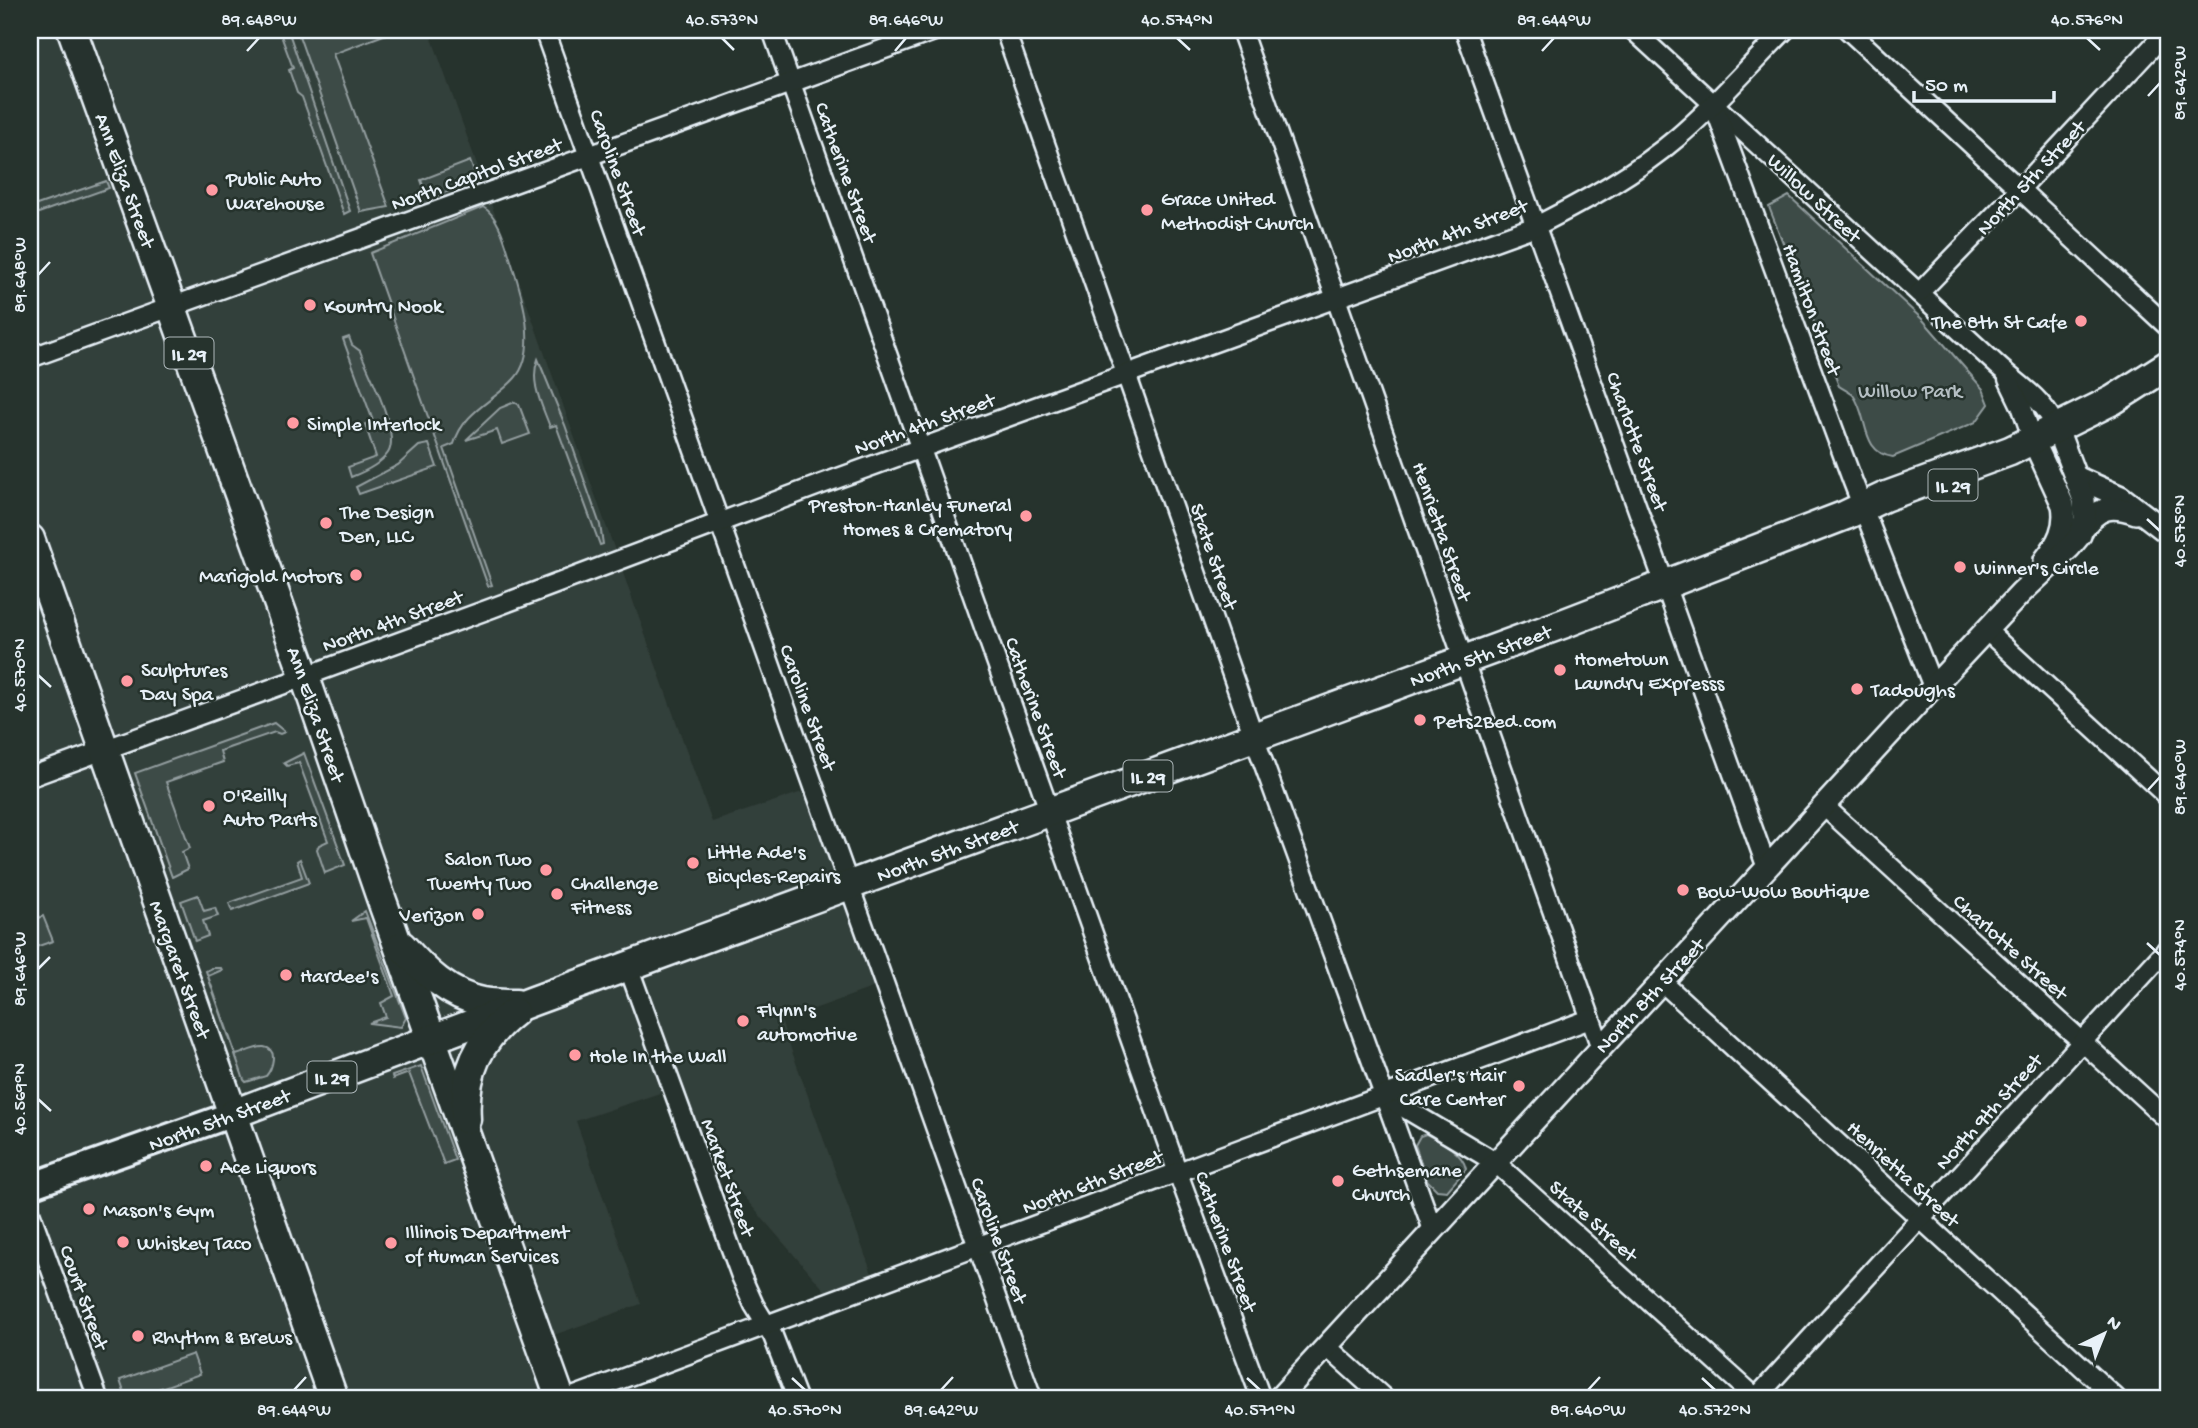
<svg xmlns="http://www.w3.org/2000/svg" width="2198" height="1428" font-family="'Gochi Hand',sans-serif">
<rect width="100%" height="100%" fill="#26332d"/>
<filter id="ink" filterUnits="userSpaceOnUse"><feTurbulence type="fractalNoise" baseFrequency=".0143" numOctaves="2"/><feDisplacementMap in="SourceGraphic" scale="14" xChannelSelector="R" yChannelSelector="G"/><feConvolveMatrix kernelMatrix="1 2 1 2 8 2 1 2 1" color-interpolation-filters="sRGB"/></filter>
<g filter="url(#ink)">
<path fill="#333f3a" d="M30,30H429L712,822L814,788L883,984L781,1021L876,1285L833,1300L690,1135L672,1089L576,1121L641,1304L540,1340L560,1398H30Z"/>
<g fill="#3e4b47" stroke="#939ea0" stroke-width="2">
<path d="M279,30H288L350,211L344,214L302,97L297,93L289,70L293,68Z"/>
<path d="M297,30H397L333,54L389,207L361,212Z"/>
<path d="M470,161L474,172L473,182L436,196L433,194L427,196L421,180Z"/>
<path d="M106,181L109,188L30,216V205L31,207Z"/>
<path d="M1789,196L1923,320L1983,389L1989,404L1976,422L1893,457C1860,453 1869,416 1853,395C1850,392 1843,389 1839,386L1769,207Z"/>
<path d="M483,207C500,217 506,246 512,264C522,294 539,351 515,378C495,401 463,411 454,444L444,448L492,585L488,586L370,253Z"/>
<path d="M349,337L352,345L360,351C368,371 401,434 388,453C380,465 364,472 351,477L348,467L376,457L365,424L373,421L343,339Z"/>
<path d="M538,359L565,425L600,525L603,544L600,545L556,425L550,427C542,405 529,382 538,359Z"/>
<path d="M515,402L519,405L530,434L502,444L497,430L466,440L500,408Z"/>
<path d="M429,444L437,467L359,494L356,487L398,465L419,446Z"/>
<path d="M274,723L285,732L280,734L275,732L220,751L223,762L166,782L190,848L182,852L188,869L172,877L135,773Z"/>
<path d="M304,753L345,865L325,873L317,849L319,845L328,841L299,763L287,766L284,763Z"/>
<path d="M300,859L309,883L232,911L229,903L302,877L297,861Z"/>
<path d="M198,895L204,911L215,908L218,916L203,921L208,936L195,941L181,901Z"/>
<path d="M365,911L406,1018L401,1027L369,1023L386,1017L381,1003L394,996L366,918L351,921Z"/>
<path d="M43,916L53,941L30,949V921Z"/>
<path d="M212,968H221L222,970L208,976L236,1055C244,1053 256,1046 264,1047C279,1049 272,1069 266,1076L246,1082L244,1080L206,971Z"/>
<path d="M421,1066L454,1157L455,1160L444,1164L409,1073L393,1079L392,1076Z"/>
<path d="M1426,1134C1440,1141 1463,1152 1466,1169L1447,1191L1437,1190L1427,1180L1415,1145L1420,1136Z"/>
<path d="M193,1354L200,1374L133,1398H126L120,1380Z"/>
</g>
<g fill="none" stroke-linecap="round" stroke-linejoin="round">
<defs>
<g id="minor">
<path d="M544,30L1032,1398"/>
<path d="M772,30L1178,1173L1261,1398"/>
<path d="M1005,30L1254,737L1433,1230"/>
<path d="M1241,30L1601,1048"/>
<path d="M1465,30L1767,868"/>
<path d="M1633,30L1997,365C2022,388 2042,397 2057,429"/>
<path d="M1848,30L2168,327"/>
<path d="M1713,103L1853,482L1933,687"/>
<path d="M1919,293L2020,189L2168,30"/>
<path d="M30,358L937,30"/>
<path d="M2008,379L2022,408L2033,440"/>
<path d="M1986,630L2168,797"/>
<path d="M30,777L492,608L819,485L1536,226C1585,201 1636,173 1678,137C1716,105 1750,65 1785,30"/>
<path d="M1824,806L2168,1120"/>
<path d="M628,966L741,1276L754,1305L773,1336L797,1398"/>
<path d="M1661,981L2116,1398"/>
<path d="M1386,1097L1495,1162L1756,1398L2168,948"/>
<path d="M30,1212L98,1398"/>
<path d="M1326,1346L1384,1398"/>
<path d="M570,1398L1590,1019"/>
</g>
<g id="tertiary">
<path d="M2033,440L2063,505C2067,527 2058,543 2045,560"/>
<path d="M2076,477L2121,497L2168,533"/>
<path d="M2082,529C2099,507 2110,504 2136,513"/>
<path d="M1279,1398L1933,687L2021,593L2070,547L2080,535L2085,519L2084,500L2057,429"/>
</g>
<path id="secondary" d="M30,1186L233,1114"/>
<g id="primary">
<path d="M72,30L305,677L381,898L560,1398"/>
<path d="M30,539L333,1398"/>
<path d="M402,946C423,970 449,996 483,1002C494,1004 505,1004 516,1004"/>
<path d="M233,1114L533,1001L1565,623L1846,515L1884,497L2010,451L2113,400L2168,365"/>
<path d="M466,1119C463,1073 478,1040 514,1012"/>
</g>
</defs>
<use href="#minor" stroke="#e8f1f8" stroke-width="23"/>
<use href="#tertiary" stroke="#e8f1f8" stroke-width="26"/>
<use href="#secondary" stroke="#e8f1f8" stroke-width="30"/>
<use href="#primary" stroke="#e8f1f8" stroke-width="33"/>
<use href="#minor" stroke="#26332d" stroke-width="18"/>
<use href="#tertiary" stroke="#26332d" stroke-width="21"/>
<use href="#secondary" stroke="#26332d" stroke-width="24"/>
<use href="#primary" stroke="#26332d" stroke-width="28"/>
</g>
</g>
<path fill="none" stroke="#e8f1f8" stroke-width="2.5" d="M722,38L734,50M1177,38L1190,50M2087,38L2100,50M247,51L259,38M895,51L906,38M1542,51L1554,38M2148,96L2160,83M38,275L50,262M2147,519L2160,531M38,675L51,687M2148,790L2160,777M2147,943L2160,955M38,969L50,957M38,1099L51,1111M792,1378L805,1390M1247,1378L1260,1390M1702,1378L1715,1390M294,1390L306,1377M941,1390L953,1377M1588,1390L1600,1377"/>
<g fill="#ff9aa2" stroke="#26332d" stroke-width="2.5">
<circle cx="212" cy="190" r="7"/>
<circle cx="1147" cy="210" r="7"/>
<circle cx="310" cy="305" r="7"/>
<circle cx="2081" cy="321" r="7"/>
<circle cx="293" cy="423" r="7"/>
<circle cx="1026" cy="516" r="7"/>
<circle cx="326" cy="523" r="7"/>
<circle cx="1960" cy="567" r="7"/>
<circle cx="356" cy="575" r="7"/>
<circle cx="1560" cy="670" r="7"/>
<circle cx="127" cy="681" r="7"/>
<circle cx="1857" cy="689" r="7"/>
<circle cx="1420" cy="720" r="7"/>
<circle cx="209" cy="806" r="7"/>
<circle cx="693" cy="863" r="7"/>
<circle cx="546" cy="870" r="7"/>
<circle cx="1683" cy="890" r="7"/>
<circle cx="557" cy="894" r="7"/>
<circle cx="478" cy="914" r="7"/>
<circle cx="286" cy="975" r="7"/>
<circle cx="743" cy="1021" r="7"/>
<circle cx="575" cy="1055" r="7"/>
<circle cx="1519" cy="1086" r="7"/>
<circle cx="206" cy="1166" r="7"/>
<circle cx="1338" cy="1181" r="7"/>
<circle cx="89" cy="1209" r="7"/>
<circle cx="123" cy="1242" r="7"/>
<circle cx="391" cy="1243" r="7"/>
<circle cx="138" cy="1336" r="7"/>
</g>
<g text-anchor="middle" stroke-width="5" stroke-linejoin="round" paint-order="stroke">
<g fill="#26332d" stroke="#aeb8bb" stroke-width="2">
<rect x="164.5" y="337.5" width="49" height="31" rx="5"/>
<rect x="1928.5" y="469.5" width="49" height="31" rx="5"/>
<rect x="1123.5" y="760.5" width="49" height="31" rx="5"/>
<rect x="307.5" y="1061.5" width="49" height="31" rx="5"/>
</g>
<g font-size="19" font-weight="bold" fill="#e8f1f8">
<text x="189" y="360">IL 29</text>
<text x="1953" y="492">IL 29</text>
<text x="1148" y="783">IL 29</text>
<text x="332" y="1084">IL 29</text>
</g>
<g font-size="21" fill="#e8f1f8" stroke="#26332d">
<text transform="translate(619 172) rotate(70)" y="7">Caroline Street</text>
<text transform="translate(847 172) rotate(70)" y="7">Catherine Street</text>
<text transform="translate(476 173) rotate(-20)" y="7">North Capitol Street</text>
<text transform="translate(2030 177) rotate(-47)" y="7">North 5th Street</text>
<text transform="translate(126 180) rotate(70)" y="7">Ann Eliza Street</text>
<text transform="translate(1815 197) rotate(43)" y="7">Willow Street</text>
<text transform="translate(1457 230) rotate(-21)" y="7">North 4th Street</text>
<text transform="translate(1813 309) rotate(70)" y="7">Hamilton Street</text>
<text transform="translate(924 423) rotate(-20)" y="7">North 4th Street</text>
<text transform="translate(1638 441) rotate(70)" y="7">Charlotte Street</text>
<text transform="translate(1443 531) rotate(71)" y="7">Henrietta Street</text>
<text transform="translate(1215 556) rotate(71)" y="7">State Street</text>
<text transform="translate(392 620) rotate(-20)" y="7">North 4th Street</text>
<text transform="translate(1480 655) rotate(-20)" y="7">North 5th Street</text>
<text transform="translate(809 707) rotate(70)" y="7">Caroline Street</text>
<text transform="translate(1037 707) rotate(70)" y="7">Catherine Street</text>
<text transform="translate(317 714) rotate(71)" y="7">Ann Eliza Street</text>
<text transform="translate(947 850) rotate(-20)" y="7">North 5th Street</text>
<text transform="translate(2011 946) rotate(42)" y="7">Charlotte Street</text>
<text transform="translate(181 969) rotate(70)" y="7">Margaret Street</text>
<text transform="translate(1649 995) rotate(-47)" y="7">North 8th Street</text>
<text transform="translate(1988 1111) rotate(-48)" y="7">North 9th Street</text>
<text transform="translate(219 1119) rotate(-20)" y="7">North 5th Street</text>
<text transform="translate(1904 1173) rotate(43)" y="7">Henrietta Street</text>
<text transform="translate(729 1177) rotate(70)" y="7">Market Street</text>
<text transform="translate(1092 1181) rotate(-21)" y="7">North 6th Street</text>
<text transform="translate(1594 1220) rotate(42)" y="7">State Street</text>
<text transform="translate(1000 1240) rotate(70)" y="7">Caroline Street</text>
<text transform="translate(1227 1241) rotate(70)" y="7">Catherine Street</text>
<text transform="translate(85 1297) rotate(70)" y="7">Court Street</text>
</g>
<g font-size="21" fill="#e8f1f8" stroke="#26332d" text-anchor="start">
<text x="226" y="185">Public Auto<tspan x="226" dy="24">Warehouse</tspan></text>
<text x="1161" y="205">Grace United<tspan x="1161" dy="24">Methodist Church</tspan></text>
<text x="324" y="312">Kountry Nook</text>
<text x="2067" y="328" text-anchor="end">The 8th St Cafe</text>
<text x="307" y="430">Simple Interlock</text>
<text x="1012" y="511" text-anchor="end">Preston-Hanley Funeral<tspan x="1012" dy="24">Homes &amp; Crematory</tspan></text>
<text x="340" y="518">The Design<tspan x="340" dy="24">Den, LLC</tspan></text>
<text x="1974" y="574">Winner's Circle</text>
<text x="342" y="582" text-anchor="end">Marigold Motors</text>
<text x="1574" y="665">Hometown<tspan x="1574" dy="24">Laundry Expresss</tspan></text>
<text x="141" y="676">Sculptures<tspan x="141" dy="24">Day Spa</tspan></text>
<text x="1871" y="696">Tadoughs</text>
<text x="1434" y="727">Pets2Bed.com</text>
<text x="223" y="801">O'Reilly<tspan x="223" dy="24">Auto Parts</tspan></text>
<text x="707" y="858">Little Ade's<tspan x="707" dy="24">Bicycles-Repairs</tspan></text>
<text x="532" y="865" text-anchor="end">Salon Two<tspan x="532" dy="24">Twenty Two</tspan></text>
<text x="571" y="889">Challenge<tspan x="571" dy="24">Fitness</tspan></text>
<text x="1697" y="897">Bow-Wow Boutique</text>
<text x="464" y="921" text-anchor="end">Verizon</text>
<text x="300" y="982">Hardee's</text>
<text x="757" y="1016">Flynn's<tspan x="757" dy="24">automotive</tspan></text>
<text x="589" y="1062">Hole In the Wall</text>
<text x="1505" y="1081" text-anchor="end">Sadler's Hair<tspan x="1505" dy="24">Care Center</tspan></text>
<text x="220" y="1173">Ace Liquors</text>
<text x="1352" y="1176">Gethsemane<tspan x="1352" dy="24">Church</tspan></text>
<text x="103" y="1216">Mason's Gym</text>
<text x="405" y="1238">Illinois Department<tspan x="405" dy="24">of Human Services</tspan></text>
<text x="137" y="1249">Whiskey Taco</text>
<text x="152" y="1343">Rhythm &amp; Brews</text>
</g>
<g font-size="21" fill="#b5bfc3" stroke="#26332d">
<text x="1910" y="397">Willow Park</text>
</g>
</g>
<rect width="2198" height="1428" fill="none" stroke="#26332d" stroke-width="77"/>
<g transform="translate(2104 1334) rotate(43)" stroke="#26332d" stroke-width="5" paint-order="stroke">
<path d="M0-5L12 26L0 18L-12 26Z" fill="#e8f1f8"/>
<text y="-10" font-size="19" font-weight="bold" text-anchor="middle" fill="#e8f1f8">N</text>
</g>
<path d="M1914 91v10h140v-10" fill="none" stroke="#e8f1f8" stroke-width="3.5"/>
<text x="1925" y="91" font-size="21" fill="#e8f1f8" stroke="#26332d" stroke-width="5" paint-order="stroke">50 m</text>
<rect x="38" y="38" width="2122" height="1352" fill="none" stroke="#e8f1f8" stroke-width="2.5"/>
<g font-size="18" text-anchor="middle" fill="#e8f1f8">
<text x="259" y="25">89.648°W</text>
<text x="722" y="25">40.573°N</text>
<text x="906" y="25">89.646°W</text>
<text x="1177" y="25">40.574°N</text>
<text x="1554" y="25">89.644°W</text>
<text x="2087" y="25">40.576°N</text>
<text transform="translate(2179 83) rotate(-90)" y="6">89.642°W</text>
<text transform="translate(19 275) rotate(-90)" y="6">89.648°W</text>
<text transform="translate(2179 531) rotate(-90)" y="6">40.575°N</text>
<text transform="translate(19 675) rotate(-90)" y="6">40.570°N</text>
<text transform="translate(2179 777) rotate(-90)" y="6">89.640°W</text>
<text transform="translate(2179 955) rotate(-90)" y="6">40.574°N</text>
<text transform="translate(19 969) rotate(-90)" y="6">89.646°W</text>
<text transform="translate(19 1099) rotate(-90)" y="6">40.569°N</text>
<text x="294" y="1415">89.644°W</text>
<text x="805" y="1415">40.570°N</text>
<text x="941" y="1415">89.642°W</text>
<text x="1260" y="1415">40.571°N</text>
<text x="1588" y="1415">89.640°W</text>
<text x="1715" y="1415">40.572°N</text>
</g>
</svg>
